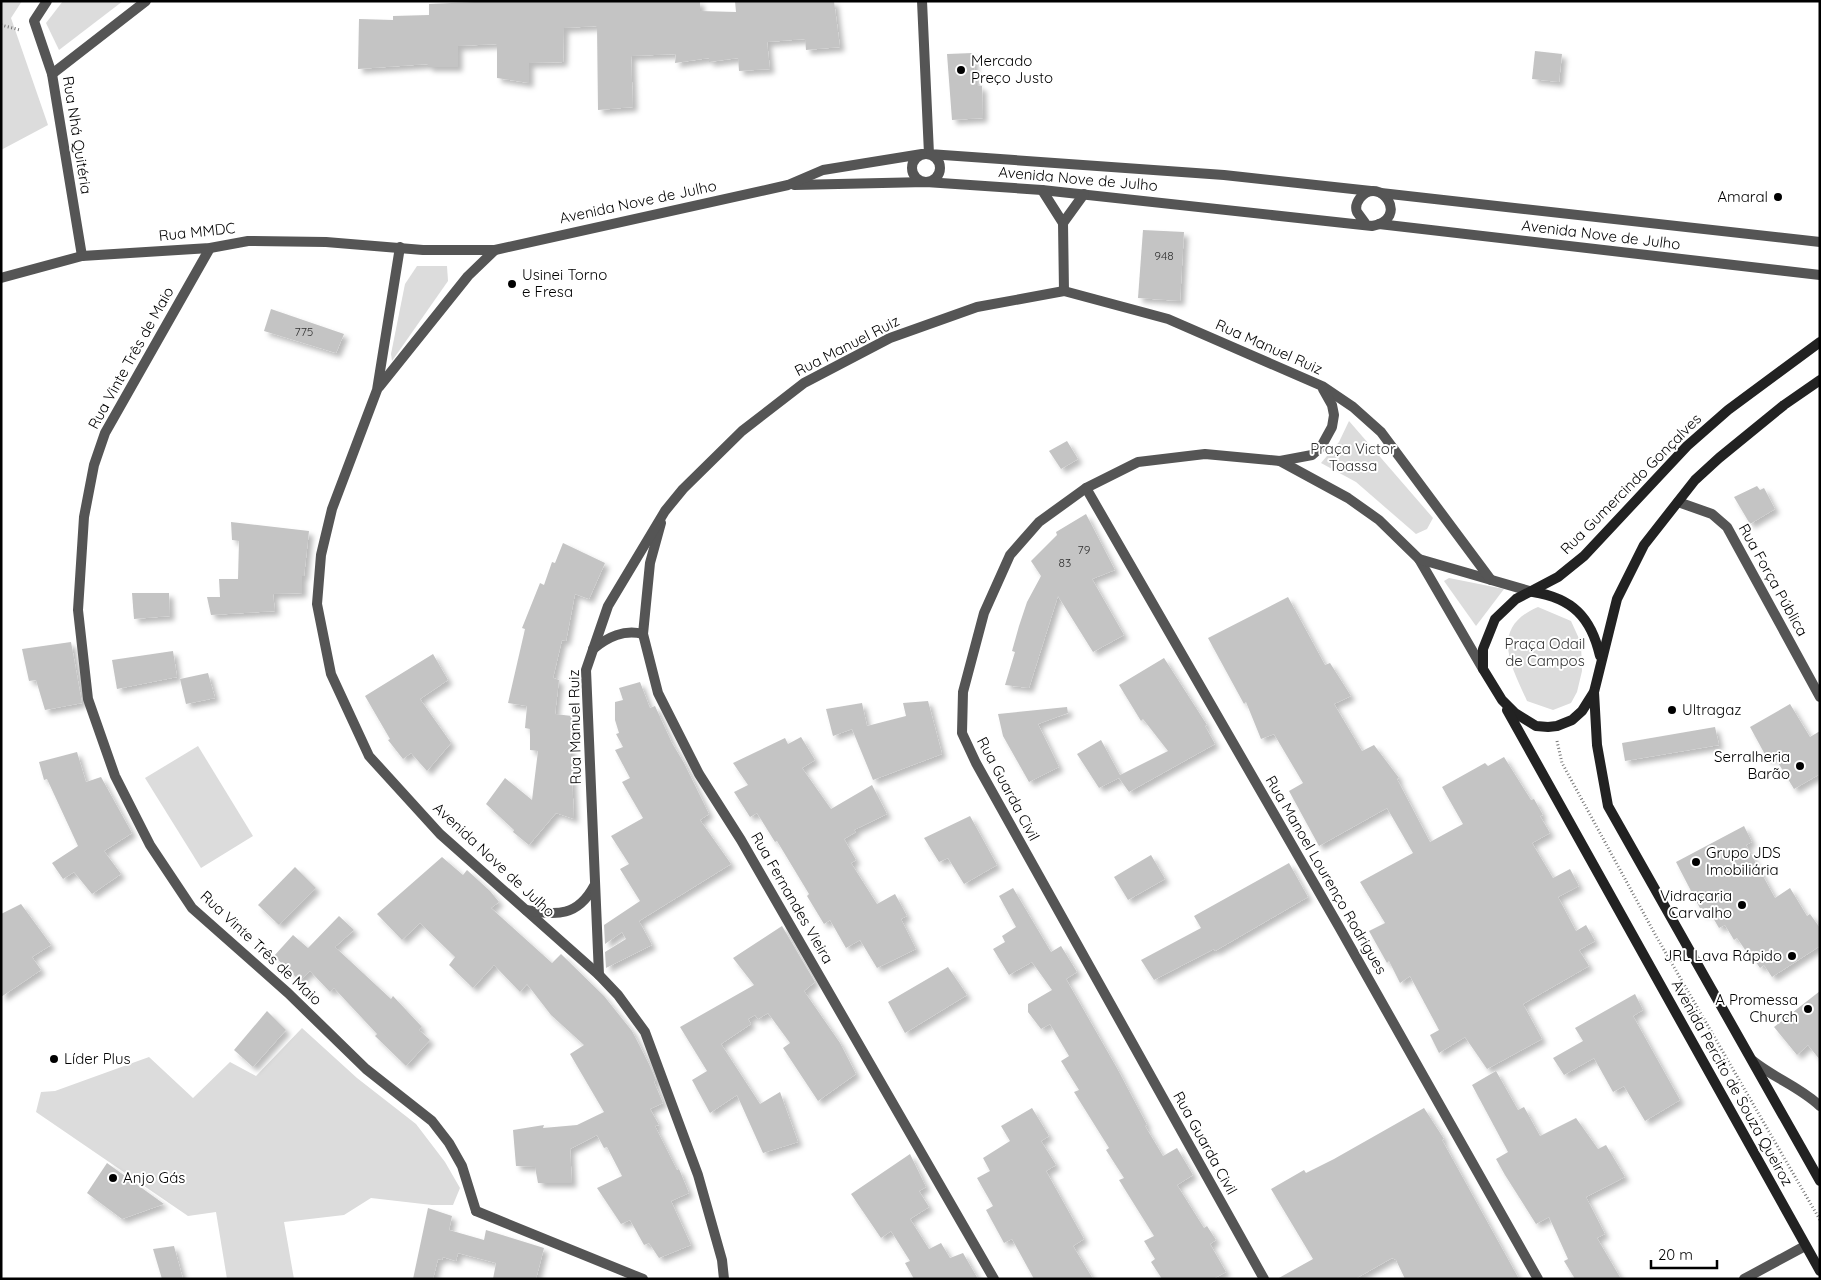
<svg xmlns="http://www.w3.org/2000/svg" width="1821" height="1280" font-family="Quicksand,sans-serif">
<defs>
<filter id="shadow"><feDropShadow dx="4.5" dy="4.5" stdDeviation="2.5" flood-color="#0004"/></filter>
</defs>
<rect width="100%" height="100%" fill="#fff"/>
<g fill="#dcdcdc">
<path d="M1,1H22L11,18L48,125L1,150Z"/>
<path d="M63,1H123L59,50L46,23Z"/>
<path d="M417,266H447L448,281L392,361L391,354L405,284Z"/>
<path d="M1349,421L1433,518L1427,529L1416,534L1356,482L1321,463L1339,442Z"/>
<path d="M1449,578L1504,589L1476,626L1444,581Z"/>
<path d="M1538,607L1571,621L1581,643L1582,671L1577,692L1571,703L1553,710L1527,701C1511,665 1489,628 1538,607Z"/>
<path d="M198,746L253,836L201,868L145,778Z"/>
<path d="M302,1028L357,1078L416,1124L445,1162L460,1188L453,1205H432L371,1198L344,1215L284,1222L294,1279H227L216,1212L188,1216L36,1112L41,1092L55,1091L149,1057L193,1098L230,1062L256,1076Z"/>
</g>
<g fill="#c4c4c4" filter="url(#shadow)">
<path d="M700,1V11L736,12L735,1H834L840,47L806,50L805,39L767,42L770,69L739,71L738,58L709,62V58L675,63L676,54L631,56L633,107L598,110L597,26L564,28L563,62L529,63V83L497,78V44L458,46V67H428V64L358,69L359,19L393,20V16L429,15V4L497,1Z"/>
<path d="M1535,51L1562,54L1559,82L1532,79Z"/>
<path d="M973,53L976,86H982L983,118L952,120L947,54Z"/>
<path d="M1143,230L1184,232L1180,301L1138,298Z"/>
<path d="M271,309L344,334L336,353L264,331Z"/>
<path d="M1067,441L1078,459L1061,469L1049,451Z"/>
<path d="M1757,486L1760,490L1764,488L1775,509L1750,524L1734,497Z"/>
<path d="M1086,514L1115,570L1092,579L1124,635L1093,652L1058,596L1029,688L1005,685L1015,652L1012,651L1019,626L1027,602L1041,576L1031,561L1057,535L1056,532Z"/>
<path d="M231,522L309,531L304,576H302V593L273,594L275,611L211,615L207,597H220L219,579H238L239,541L232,540Z"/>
<path d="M563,543L605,563L589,599L575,594L566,641L562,640L553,678L559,680L555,714L572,716L570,735L574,819L556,813L529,845L513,832L514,830L486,804L505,778L532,800L538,751L530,750V729L525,728L527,706L508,703L525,629L522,628L540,583L544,585L552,562L555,563Z"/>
<path d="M132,593H169L170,616L134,619Z"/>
<path d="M1288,597L1325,665L1330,663L1351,696L1334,704L1362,751L1374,745L1399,778L1397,779L1430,842L1463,824L1442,787L1485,763L1488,766L1504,757L1531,800L1534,799L1543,815L1540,816L1550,833L1532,843L1553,878L1570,869L1579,886L1558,897L1576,931L1586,925L1595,941L1579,950L1589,966L1523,1004L1542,1039L1487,1069L1465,1037L1439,1053L1430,1035L1439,1030L1410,976L1400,983L1389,961L1387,963L1369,931L1385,923L1360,882L1413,853L1387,808L1319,846L1289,791L1303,783L1274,734L1261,739L1246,702L1244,704L1208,638Z"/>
<path d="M71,642L82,703L45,710L36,680L29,681L22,649Z"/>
<path d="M173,651L177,677L117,689L112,660Z"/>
<path d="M433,654L448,680L420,699L451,743L427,771L411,753L403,759L388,740L390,739L365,696Z"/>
<path d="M1164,658L1207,725L1205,726L1215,744L1129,792L1119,778L1099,788L1077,754L1101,740L1120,775L1168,751L1143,719L1141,721L1119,685Z"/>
<path d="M208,673L215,698L186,704L180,679Z"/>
<path d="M640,682L650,708L655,706L672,743L684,763L709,814L700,820L731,864L639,921L652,945L606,968L605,952L626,939L622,932L605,944L604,925L640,901L620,869L629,864L611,836L643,818L622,782L630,778L615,750L623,747L616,734L619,733L615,720V702L623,700L619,688Z"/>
<path d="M928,701L942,754L873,780L852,729L833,736L826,709L862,703L867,726L906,716L903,703Z"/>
<path d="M1790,704L1810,737L1820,731V774L1794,789L1774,756L1768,760L1750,727Z"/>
<path d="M1067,707L1068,713L1038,724L1059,767L1029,782L1003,736L998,714Z"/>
<path d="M1715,727L1719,745L1625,761L1622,743Z"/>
<path d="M801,737L815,760L802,768L831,809L872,785L887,814L854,830L856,832L844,839L856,860L851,863L877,904L895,894L907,916L901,919L916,949L877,968L860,940L846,948L830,920L824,924L807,896L809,894L777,841L775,842L757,813L750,817L734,792L748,785L733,763L785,738L788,744Z"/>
<path d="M77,752L86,782L101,777L132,833L104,851L121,874L92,894L74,872L63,879L52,863L78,846L47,779L44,780L39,762Z"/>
<path d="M970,816L997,865L964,884L948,858L939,862L924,838Z"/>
<path d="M1744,826L1752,842L1746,845L1775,898L1790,888L1807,916L1810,914L1820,928V946L1772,977L1764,965L1760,968L1750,953L1748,954L1737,938L1734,940L1725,925L1719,928L1709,911L1703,914L1676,862Z"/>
<path d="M1151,855L1165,879L1128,900L1114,877Z"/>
<path d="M442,857L463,875L467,870L490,891L499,902L491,908L552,963L561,954L604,996L632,1031L649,1064L656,1080L654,1082L663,1103L650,1109L659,1125L655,1126L677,1170L679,1169L689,1193L671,1201L691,1245L659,1258L649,1243L644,1245L630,1220L621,1224L597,1188L622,1176L607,1147L604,1148L597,1135L570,1149L572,1183H538L535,1167L516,1166L513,1130L544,1125L543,1128L577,1125L604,1112L570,1054L584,1045L551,1015L527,984L520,992L494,965L473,988L449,965L455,957L420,923L402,940L377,914Z"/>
<path d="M1289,863L1308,897L1215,951L1214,949L1154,980L1141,960L1201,928L1194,916Z"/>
<path d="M295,867L316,888L279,925L258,905Z"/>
<path d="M1013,888L1051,952L1061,946L1077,972L1066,979L1118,1070L1147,1125L1145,1126L1163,1156L1177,1148L1193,1175L1177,1185L1204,1228L1207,1226L1216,1240L1210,1244L1226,1272L1213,1279H1162L1151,1262L1155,1259L1144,1241L1154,1236L1119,1180L1124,1178L1106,1150L1109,1148L1074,1092L1079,1090L1061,1061L1069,1056L1050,1024L1041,1029L1028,1012V1004L1052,990L1032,962L1009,975L993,949L1005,942L1002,936L1016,927L999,896Z"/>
<path d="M21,904L51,945L32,957L41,970L1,997V914Z"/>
<path d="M339,916L354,930L335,947L391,999L393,996L422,1027L419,1030L430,1040L406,1066L375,1036L377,1034L334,988L330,992L310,971L300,981L274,956L293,935L308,948Z"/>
<path d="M782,926L815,982L804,991L840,1043L856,1074L818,1101L783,1048L790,1043L768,1013L758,1019L755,1015L748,1019L751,1024L721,1044L760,1104L780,1092L798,1142L763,1153L737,1095L710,1113L692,1080L707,1071L680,1027L754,985L733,958Z"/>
<path d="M948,967L967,995L905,1033L888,1002Z"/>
<path d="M1820,991V1060L1808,1045L1797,1055L1774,1027Z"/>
<path d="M1635,994L1643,1010L1633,1016L1680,1100L1645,1121L1624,1086L1613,1092L1594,1058L1564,1075L1553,1058L1583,1041L1575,1028Z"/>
<path d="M267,1011L286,1030L253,1067L234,1050Z"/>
<path d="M1496,1071L1518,1110L1524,1107L1540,1136L1576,1118L1598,1149L1606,1145L1625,1177L1586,1197L1605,1234L1597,1238L1621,1279H1575L1564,1261L1568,1259L1549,1217L1536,1224L1505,1175L1496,1159L1508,1152L1472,1085Z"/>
<path d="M1032,1108L1049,1136L1041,1141L1056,1165L1046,1171L1084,1239L1073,1246L1093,1279H1034L1012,1239L1004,1243L986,1210L993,1206L977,1178L990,1171L983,1158L1010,1141L1001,1126Z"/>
<path d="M1424,1108L1444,1139L1442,1140L1519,1279H1405L1396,1260L1392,1258L1355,1279H1277L1313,1259L1271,1189L1304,1170L1306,1173L1334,1159Z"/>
<path d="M910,1154L926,1187L919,1191L929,1207L910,1219L929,1249L941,1243L950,1258L963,1253L978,1279H914L905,1263L910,1261L891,1231L881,1238L851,1194Z"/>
<path d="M107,1163L164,1204L122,1219L87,1193Z"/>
<path d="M428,1208L452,1216L449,1230L484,1240L486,1230L544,1248L536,1279H493L496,1263L458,1253L456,1261L443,1257L442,1260L438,1259L433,1279H413Z"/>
<path d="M174,1246L183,1279H162L153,1249Z"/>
</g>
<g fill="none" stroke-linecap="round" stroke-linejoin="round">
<g stroke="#777" stroke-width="3" stroke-dasharray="1 2.5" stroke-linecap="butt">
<path d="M1,25L20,30"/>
<path d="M1557,741L1562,763L1656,936L1820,1220"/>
</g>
<path stroke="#555" stroke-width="10" d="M476,1211L643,1279"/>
<g stroke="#555" stroke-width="10">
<path d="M47,1L34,21L52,74L82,256"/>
<path d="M922,1L929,154L1224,175L1371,191"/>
<path d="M52,74L146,1"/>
<circle cx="926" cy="168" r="14"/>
<path d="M794,185L926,182L1042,190L1372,226C1411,219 1380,174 1360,198C1357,202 1355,207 1357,212L1365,223"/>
<path d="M1042,190L1063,223L1084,194"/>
<path d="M1381,193L1820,242"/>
<path d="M1063,223L1064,291"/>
<path d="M1379,224L1820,275"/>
<path d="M400,247L377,390L332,509L321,555L317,604L331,674L369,756L440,834L599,975L618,995L645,1032L698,1175L722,1260L724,1279"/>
<path d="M210,248L105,433L94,465L84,517L78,610L88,699L115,776L150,845L192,908L288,993L366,1069L432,1121L449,1143L462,1166L476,1211"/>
<path d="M1,278L82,256L210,248L248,241L326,242L423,250H495L788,185L823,170L922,154"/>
<path d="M379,387L468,276L495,250"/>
<path d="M1280,461L1348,498L1379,520L1419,559L1483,669"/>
<path d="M1086,488L1338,925L1538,1279"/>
<path d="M1678,502L1712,514L1727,527L1820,697"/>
<path d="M661,523L650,563L643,634L658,693L699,774L741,840L994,1279"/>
<path d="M1419,559L1533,592"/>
<path d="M593,649C608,637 624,629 643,634"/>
<path d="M526,910C557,916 578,916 594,886"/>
<path d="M599,975L586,670L608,606L665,511L683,489L742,431L804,383L890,338L977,307L1064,291L1168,319L1322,386L1353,407L1381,432L1491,580"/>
<path d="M1753,1061C1774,1078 1800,1087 1820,1106"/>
<path d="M1264,1279L976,763L962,733L963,692L984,613L1010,555L1039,522L1086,488L1138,462L1205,454L1280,461L1312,455L1321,447L1332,427L1334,415L1332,405L1323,389"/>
<path d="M1744,1279L1805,1246"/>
</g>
<g stroke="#222" stroke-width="10">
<path d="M1820,342L1728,410L1687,446L1584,556L1558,577L1516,599L1495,619L1483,649V669L1502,700L1515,713L1536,726L1548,727L1557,726L1572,720L1582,711L1594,692L1617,599L1644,545L1695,480L1719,458L1784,405L1820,380"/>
<path d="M1533,592C1572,598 1591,617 1600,656"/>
<path d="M1594,692L1597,745L1608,806L1820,1181"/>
<path d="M1507,710L1820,1271"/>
</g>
</g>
<g fill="#000" stroke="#fff" stroke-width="2">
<circle cx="961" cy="70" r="5"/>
<circle cx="1778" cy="197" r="5"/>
<circle cx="512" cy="284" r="5"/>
<circle cx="1672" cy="710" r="5"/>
<circle cx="1800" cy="766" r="5"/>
<circle cx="1696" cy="862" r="5"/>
<circle cx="1742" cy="905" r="5"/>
<circle cx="1792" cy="956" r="5"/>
<circle cx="1808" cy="1009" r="5"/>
<circle cx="54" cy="1059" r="5"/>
<circle cx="113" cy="1178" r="5"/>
</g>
<g text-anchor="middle" stroke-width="4" stroke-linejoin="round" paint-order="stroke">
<g font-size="12" fill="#313131">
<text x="1164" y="260">948</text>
<text x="304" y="336">775</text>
<text x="1084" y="554">79</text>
<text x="1065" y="567">83</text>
</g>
<g font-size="15" fill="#000" stroke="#fff" text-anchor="start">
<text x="971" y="66">Mercado<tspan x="971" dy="17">Preço Justo</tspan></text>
<text x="1768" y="202" text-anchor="end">Amaral</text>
<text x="522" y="280">Usinei Torno<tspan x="522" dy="17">e Fresa</tspan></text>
<text x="1682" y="715">Ultragaz</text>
<text x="1790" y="762" text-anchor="end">Serralheria<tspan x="1790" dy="17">Barão</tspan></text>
<text x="1706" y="858">Grupo JDS<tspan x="1706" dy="17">Imobiliária</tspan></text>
<text x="1732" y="901" text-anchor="end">Vidraçaria<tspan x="1732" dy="17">Carvalho</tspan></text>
<text x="1782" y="961" text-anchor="end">JRL Lava Rápido</text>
<text x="1798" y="1005" text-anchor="end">A Promessa<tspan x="1798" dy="17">Church</tspan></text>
<text x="64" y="1064">Líder Plus</text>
<text x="123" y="1183">Anjo Gás</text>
</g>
<g font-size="15" fill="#000" stroke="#fff">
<text transform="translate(77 135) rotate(81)" y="5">Rua Nhá Quitéria</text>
<text transform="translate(1078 179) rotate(5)" y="5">Avenida Nove de Julho</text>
<text transform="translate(638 202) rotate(-12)" y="5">Avenida Nove de Julho</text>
<text transform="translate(197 232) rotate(-6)" y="5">Rua MMDC</text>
<text transform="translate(1601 235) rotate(7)" y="5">Avenida Nove de Julho</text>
<text transform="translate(847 346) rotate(-27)" y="5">Rua Manuel Ruiz</text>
<text transform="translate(1269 347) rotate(24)" y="5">Rua Manuel Ruiz</text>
<text transform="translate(131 358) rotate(-61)" y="5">Rua Vinte Três de Maio</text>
<text transform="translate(1631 484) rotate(-45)" y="5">Rua Gumercindo Gonçalves</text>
<text transform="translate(1773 580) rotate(61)" y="5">Rua Força Pública</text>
<text transform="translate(575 727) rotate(-91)" y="5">Rua Manuel Ruiz</text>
<text transform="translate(1008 789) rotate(62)" y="5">Rua Guarda Civil</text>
<text transform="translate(494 860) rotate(43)" y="5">Avenida Nove de Julho</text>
<text transform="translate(1326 875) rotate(60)" y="5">Rua Manoel Lourenço Rodrigues</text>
<text transform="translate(792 898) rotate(60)" y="5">Rua Fernandes Vieira</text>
<text transform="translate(261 948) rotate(43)" y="5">Rua Vinte Três de Maio</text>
<text transform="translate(1732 1083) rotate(61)" y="5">Avenida Percito de Souza Queiroz</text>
<text transform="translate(1205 1143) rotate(61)" y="5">Rua Guarda Civil</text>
</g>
<g font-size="15" fill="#333" stroke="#fff">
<text x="1353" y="454">Praça Victor<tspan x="1353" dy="17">Toassa</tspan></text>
<text x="1545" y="649">Praça Odail<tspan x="1545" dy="17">de Campos</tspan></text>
</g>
</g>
<rect width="1821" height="1280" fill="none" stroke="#000000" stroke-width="5"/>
<path d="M1651 1260v8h66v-8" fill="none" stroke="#000000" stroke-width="2.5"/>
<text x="1658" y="1260" font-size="15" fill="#000000" stroke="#ffffff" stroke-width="4" paint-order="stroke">20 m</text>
</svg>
